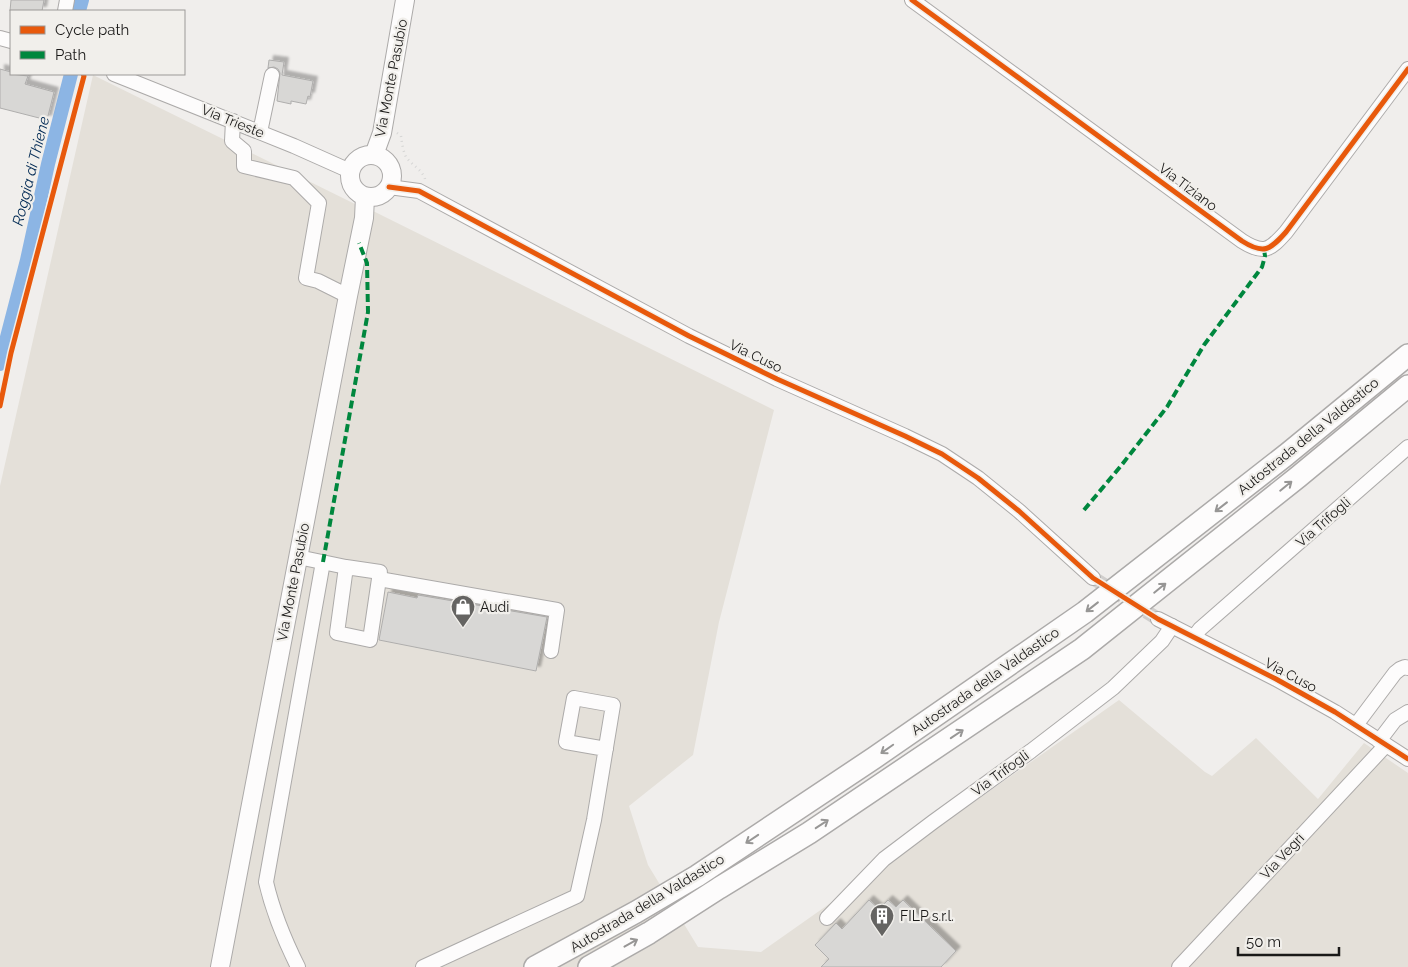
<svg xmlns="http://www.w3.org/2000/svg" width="1408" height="967" font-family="Raleway,sans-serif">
<defs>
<filter id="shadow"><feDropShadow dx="4.5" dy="-4.5" stdDeviation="1" flood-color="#0004"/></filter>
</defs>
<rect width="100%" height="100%" fill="#f0eeec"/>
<path fill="#e4e0d9" d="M93,75L355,204L367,208L774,410L719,622L693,755L629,806L648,865L698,947L761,952L1119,700L1205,772L1212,776L1256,738L1318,799L1364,743L1408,773V967H0V486Z"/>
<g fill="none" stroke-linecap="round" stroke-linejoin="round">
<g stroke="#8cb5e4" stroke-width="14">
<path d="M79,11L82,0"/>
<path d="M0,364L27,260L48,164L71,74"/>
</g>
</g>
<g fill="#d8d7d5" stroke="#afaead" filter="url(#shadow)">
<path d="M11,0H44L42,11H10Z"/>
<path d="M269,60L284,62L282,75L313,81L310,97L308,96L306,104L291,101V104L277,101L280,73L278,69L274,67L268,68Z"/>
<path d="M0,69L11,72V74L28,76L25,84L54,92L47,120L0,108Z"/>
<path d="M388,592L417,598L418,595L547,617L536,671L379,640Z"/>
<path d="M869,900L879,909L888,900L896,907L903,900L956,951L941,967H821L829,959L815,945L836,923L842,929Z"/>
</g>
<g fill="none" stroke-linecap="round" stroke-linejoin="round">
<path stroke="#d0cecc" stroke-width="14" stroke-dasharray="14 7" stroke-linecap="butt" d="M1093,578L1158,619"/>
<defs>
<g id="minor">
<path d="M912,0L1242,241C1264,255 1270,250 1286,232L1408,69"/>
<path d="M65,11L67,0"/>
<path d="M0,38L11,41"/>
<path d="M114,74L294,146L350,171"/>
<path d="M233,121L232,141L244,151V166L294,178L319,203L306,278L318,281L348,296"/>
<path d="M260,132L272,75"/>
<path d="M389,187L419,191L689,336L777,379L905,436L942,454L978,478L1019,511L1093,578"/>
<path d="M298,557L346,567L337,633L370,640L380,572L346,567"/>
<path d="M379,579L557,610L551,651"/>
<path d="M1158,619L1276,679L1335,712L1408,759"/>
<path d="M1194,637L1200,629L1408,447"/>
<path d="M1356,725L1395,673L1400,669L1405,667L1408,668"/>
<path d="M1379,741L1395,720L1408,712"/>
<path d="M827,918L884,859L933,822L1031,751L1113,688L1162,641L1172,626"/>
<path d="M298,967C284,939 273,912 266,882L323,562"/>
<path d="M423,967L577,896L594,820L613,705L574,698L566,742L606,749"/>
<path d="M1179,967L1386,745"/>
</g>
<g id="major">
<circle cx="371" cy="176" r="21"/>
<path d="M374,155L382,133L405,0"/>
<path d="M220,967L348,296L364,218L365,197"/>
</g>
<g id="highway">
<path d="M535,967L636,912L697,876L874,758L1085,612L1286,455L1408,355"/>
<path d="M589,967L649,933L719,888L809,833L1082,649L1298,477L1408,386"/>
</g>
</defs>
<use href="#minor" stroke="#acaaa9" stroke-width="16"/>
<use href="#major" stroke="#acaaa9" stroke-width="20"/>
<use href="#highway" stroke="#acaaa9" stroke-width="24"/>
<path stroke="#d6d6d5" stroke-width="2.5" stroke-dasharray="1 4" stroke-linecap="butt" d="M397,133L401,136C402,143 403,151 406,157C412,165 423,171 425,179"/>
<use href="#minor" stroke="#fdfcfc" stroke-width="14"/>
<use href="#major" stroke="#fdfcfc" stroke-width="18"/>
<use href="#highway" stroke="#fdfcfc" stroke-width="21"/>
<g stroke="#00873e" stroke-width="4" stroke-dasharray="8 4" stroke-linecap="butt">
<path d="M1084,510L1120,467L1167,407L1204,345L1262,267L1265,256L1264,249"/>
<path d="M323,562L368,312L367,263L359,243"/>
</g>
<defs>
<g id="cycleway">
<path d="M912,0L1242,241C1264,255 1270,250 1286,232L1408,69"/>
<path d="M389,187L419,191L689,336L777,379L905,436L942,454L978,478L1019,511L1093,578L1158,619L1276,679L1335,712L1408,759"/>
<path d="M0,406L11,353L84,76L83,74"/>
</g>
</defs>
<use href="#cycleway" stroke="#f1efeb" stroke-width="8"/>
<use href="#cycleway" stroke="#e8590c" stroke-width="5"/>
</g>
<defs><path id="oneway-shaft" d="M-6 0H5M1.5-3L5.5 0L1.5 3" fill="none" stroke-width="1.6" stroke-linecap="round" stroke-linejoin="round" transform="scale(1.25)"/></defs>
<g stroke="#979695">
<use href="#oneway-shaft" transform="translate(1286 486) rotate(-39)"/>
<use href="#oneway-shaft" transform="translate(1221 507) rotate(142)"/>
<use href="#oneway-shaft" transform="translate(1160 588) rotate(-39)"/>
<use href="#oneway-shaft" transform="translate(1092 607) rotate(142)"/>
<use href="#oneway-shaft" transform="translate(957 734) rotate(-34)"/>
<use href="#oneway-shaft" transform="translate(887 749) rotate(145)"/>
<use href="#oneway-shaft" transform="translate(822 824) rotate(-33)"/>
<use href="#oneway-shaft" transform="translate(752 839) rotate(146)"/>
<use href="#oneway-shaft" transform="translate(631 943) rotate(-29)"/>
</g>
<defs>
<symbol id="shop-pin" viewBox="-11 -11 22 30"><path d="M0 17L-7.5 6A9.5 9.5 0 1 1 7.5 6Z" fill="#656462" stroke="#f1efeb"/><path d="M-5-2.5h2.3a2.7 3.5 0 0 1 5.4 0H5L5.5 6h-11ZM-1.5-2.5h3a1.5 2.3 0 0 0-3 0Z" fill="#fff"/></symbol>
<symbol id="building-pin" viewBox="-11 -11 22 30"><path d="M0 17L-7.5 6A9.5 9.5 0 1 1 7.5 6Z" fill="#656462" stroke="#f1efeb"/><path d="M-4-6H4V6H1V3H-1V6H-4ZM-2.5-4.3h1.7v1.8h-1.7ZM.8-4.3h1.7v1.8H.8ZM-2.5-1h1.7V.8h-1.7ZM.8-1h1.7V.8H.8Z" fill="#fff"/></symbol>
</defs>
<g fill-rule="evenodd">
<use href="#shop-pin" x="449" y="593" width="28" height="38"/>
<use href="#building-pin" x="868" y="902" width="28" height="38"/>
</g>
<g text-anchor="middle" stroke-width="4.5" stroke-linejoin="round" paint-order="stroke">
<g font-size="14" fill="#1a1918" stroke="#f1efeb">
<text transform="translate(391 78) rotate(-79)" y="5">Via Monte Pasubio</text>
<text transform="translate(233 121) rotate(22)" y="5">Via Trieste</text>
<text transform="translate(1188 187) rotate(37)" y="5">Via Tiziano</text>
<text transform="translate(756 356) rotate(26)" y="5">Via Cuso</text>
<text transform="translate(1308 436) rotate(-39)" y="5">Autostrada della Valdastico</text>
<text transform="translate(1323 522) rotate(-41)" y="5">Via Trifogli</text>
<text transform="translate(293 582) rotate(-79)" y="5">Via Monte Pasubio</text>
<text transform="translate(1291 675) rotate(28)" y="5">Via Cuso</text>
<text transform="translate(985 681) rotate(-35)" y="5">Autostrada della Valdastico</text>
<text transform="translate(1000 773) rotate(-36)" y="5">Via Trifogli</text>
<text transform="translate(1282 856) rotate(-47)" y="5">Via Vegri</text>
<text transform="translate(647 903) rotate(-31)" y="5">Autostrada della Valdastico</text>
</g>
<g font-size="14" fill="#1a1918" stroke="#f1efeb" text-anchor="start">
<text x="480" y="612">Audi</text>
<text x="900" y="921">FILP s.r.l.</text>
</g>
<g font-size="15" font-style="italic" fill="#002954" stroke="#f1efeb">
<text transform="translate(31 171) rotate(-76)" y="5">Roggia di Thiene</text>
</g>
</g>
<rect x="10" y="10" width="175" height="65" fill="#f1efeb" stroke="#9b9997"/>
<rect x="20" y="26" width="25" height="8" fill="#e8590c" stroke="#9b9997"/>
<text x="55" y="35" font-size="15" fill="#1a1918">Cycle path</text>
<rect x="20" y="51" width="25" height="8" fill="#00873e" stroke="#9b9997"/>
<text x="55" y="60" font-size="15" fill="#1a1918">Path</text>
<path d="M1238 947v8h101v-8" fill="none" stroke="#1a1918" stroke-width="2.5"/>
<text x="1246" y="947" font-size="15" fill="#1a1918" stroke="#f1efeb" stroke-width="4" paint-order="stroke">50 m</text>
</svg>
